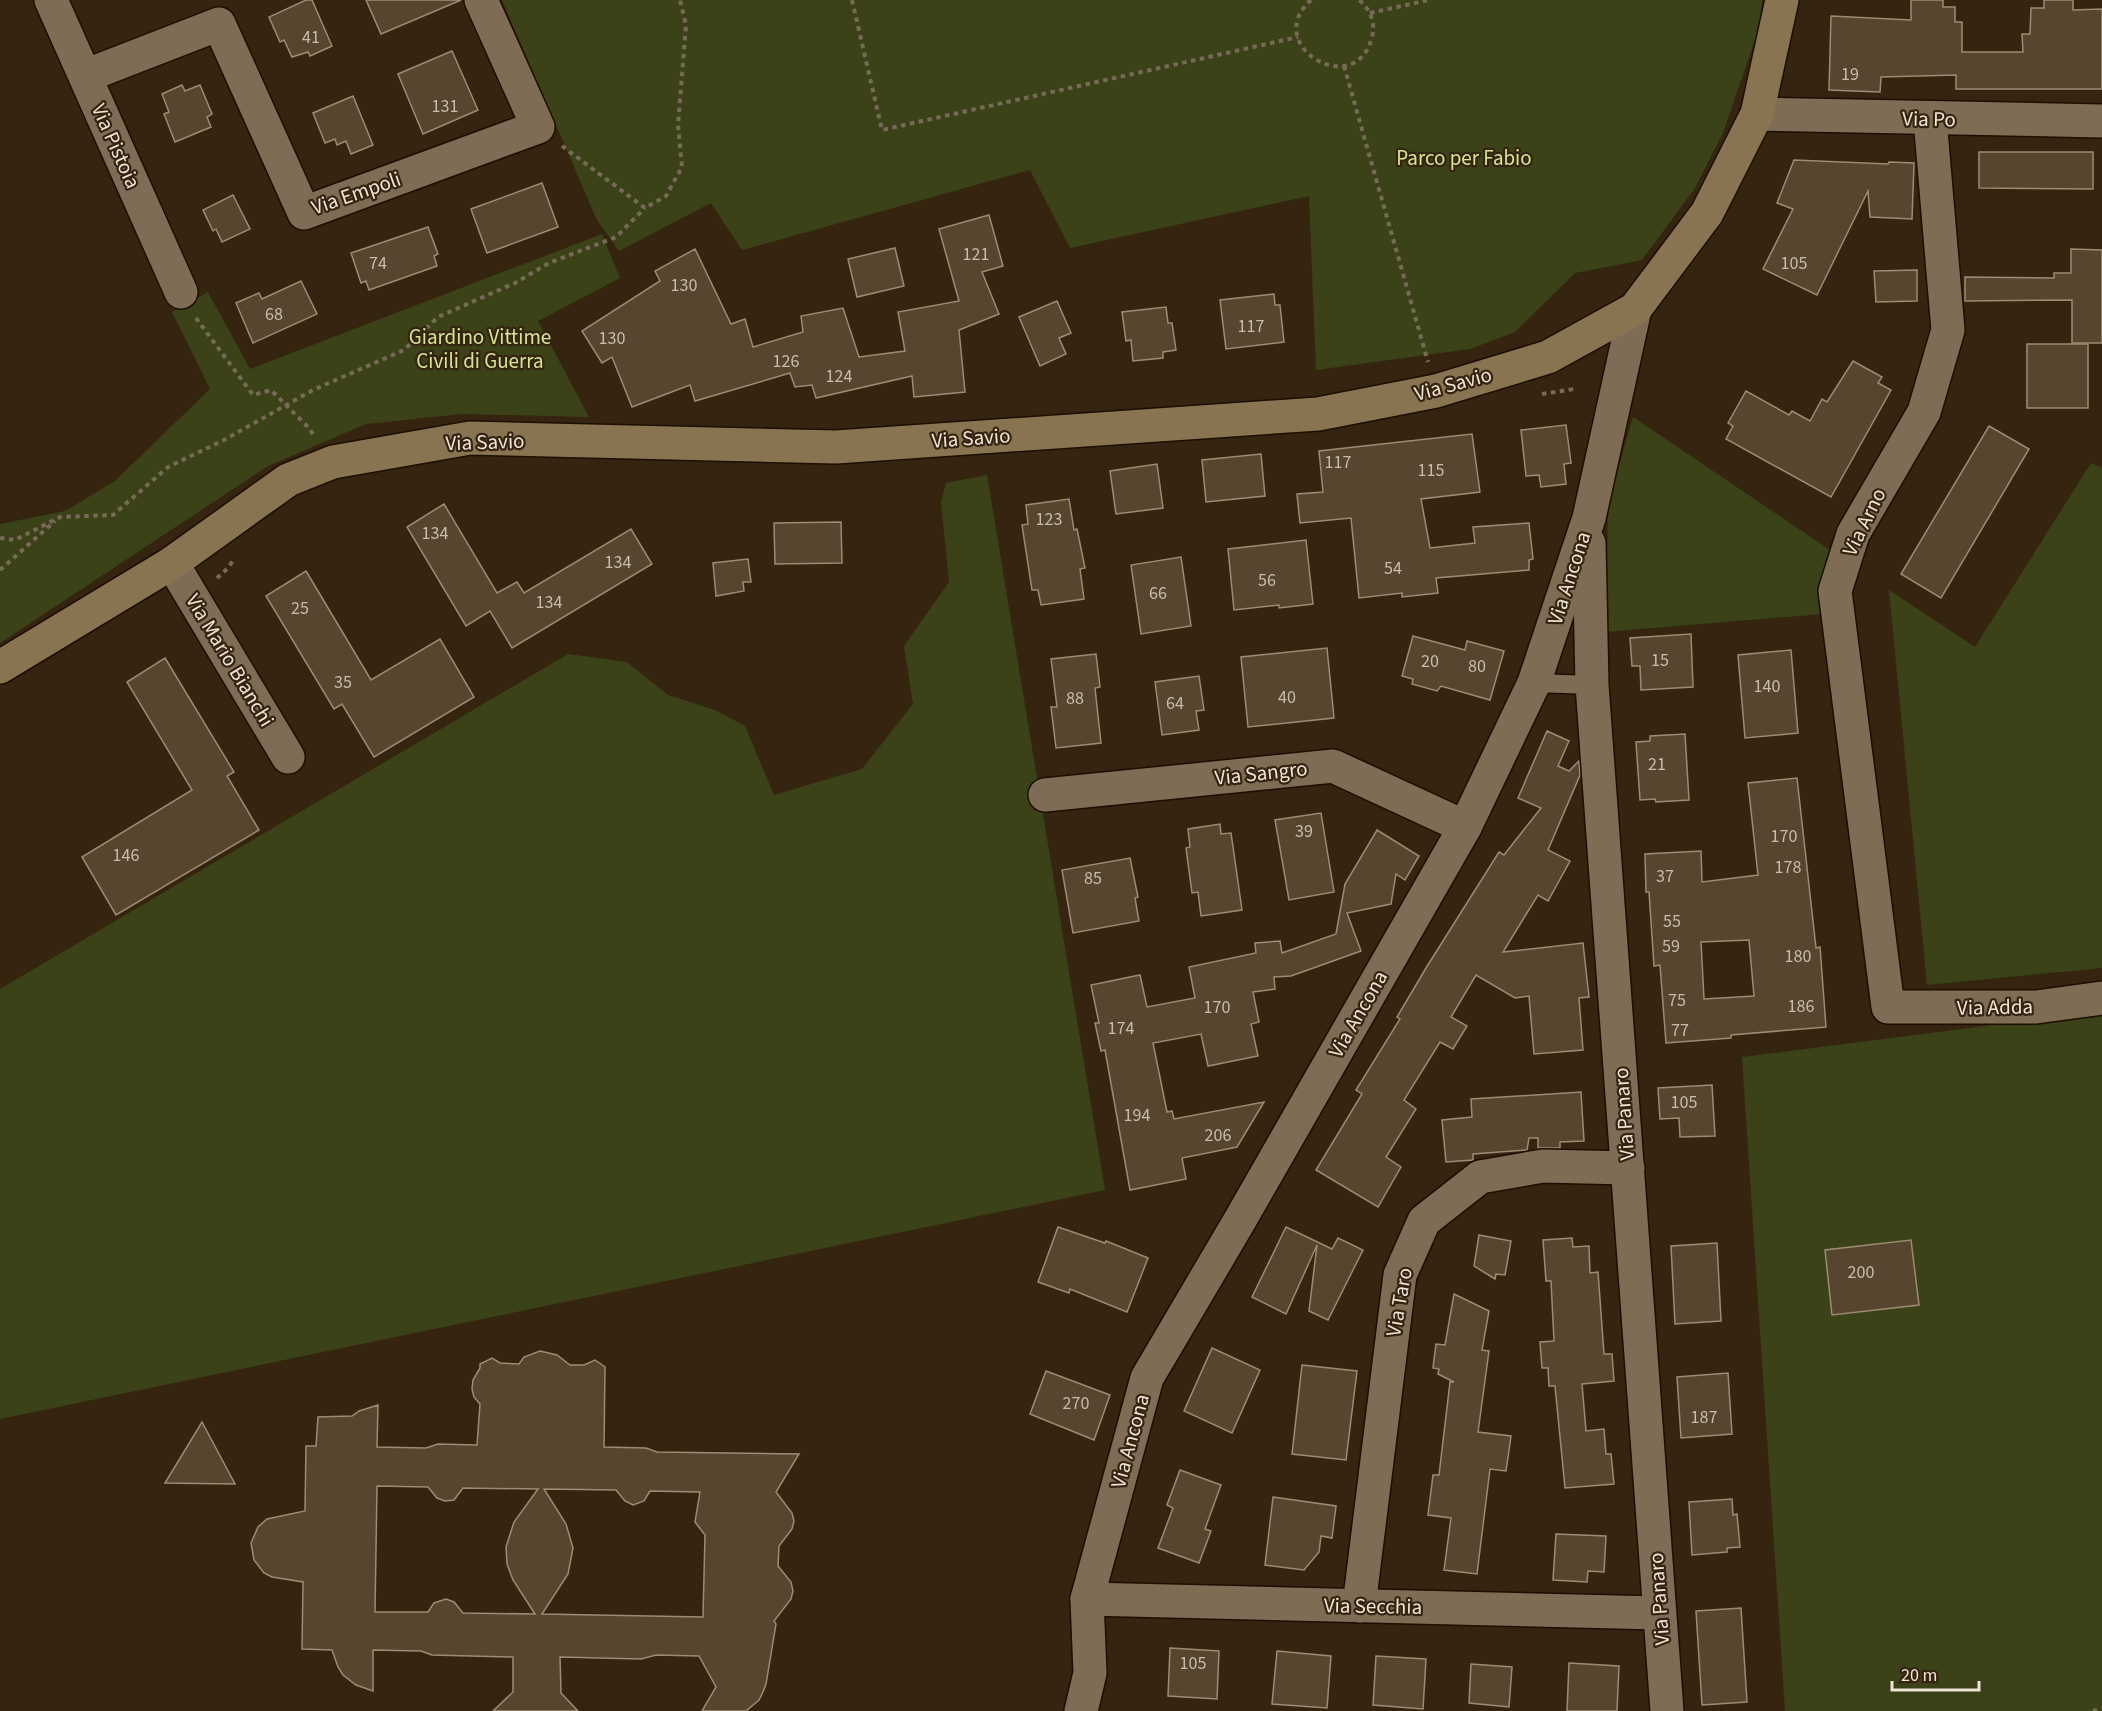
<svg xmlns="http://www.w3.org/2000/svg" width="2102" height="1711" font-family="'Source Sans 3',sans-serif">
<rect width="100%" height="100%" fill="#352510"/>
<g fill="#3b4217">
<path d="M502,0H1762L1759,28L1723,133L1695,188L1642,260L1575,273L1515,332L1470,349L1316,370L1309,196L1070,248L1030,170L742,250L711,203L619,251L597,220Z"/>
<path d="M602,234L620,278L538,321L589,417L462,414L366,424L268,466L0,643V524L65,511L115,481L210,389L172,312L208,292L250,369Z"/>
<path d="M1633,417L1833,552L1823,614L1606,632L1608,504Z"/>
<path d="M2091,463L2102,468V968L1927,985L1889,590L1975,647Z"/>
<path d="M987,475L1105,1190L0,1419V989L568,654L627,662L668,695L715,710L745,726L774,795L862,769L913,704L904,646L949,582L941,502L946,483Z"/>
<path d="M2102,1011V1711H1785L1742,1057Z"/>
</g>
<g fill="#56452f" stroke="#9f8b73" stroke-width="1.5" fill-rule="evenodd">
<path d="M306,0H312L332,46L310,56L308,52L292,57L284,40L280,42L269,17Z"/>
<path d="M366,0H461L381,34Z"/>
<path d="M1911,0H1943V7H1955V22H1962V52H2023L2022,34H2030L2031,8H2044V0H2073V10L2102,9V89H1956V75L1881,77L1880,92L1829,90L1831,16L1911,20Z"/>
<path d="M452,51L478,110L423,134L398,74Z"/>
<path d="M182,85L185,91L200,85L212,114L207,117L211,127L175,142L164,114L169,112L162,94Z"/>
<path d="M353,96L373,145L351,154L346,141L337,145L335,139L325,143L313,113Z"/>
<path d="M1979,152H2093V189L1979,188Z"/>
<path d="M1794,160L1888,164L1889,162L1914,163L1912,219L1870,217L1868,191L1817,295L1763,269L1793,209L1777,203Z"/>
<path d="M542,183L558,227L487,253L471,209Z"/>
<path d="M233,195L250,229L222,242L216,229L213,231L203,210Z"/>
<path d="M989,215L1003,266L982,272L999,314L959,330L965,392L914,397L912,376L816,398L812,385L795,387L790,373L695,401L690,385L632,407L612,357L602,363L582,331L660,281L655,271L695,249L731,324L745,319L753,347L803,332L801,316L843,308L859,357L905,351L898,312L959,301L939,229Z"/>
<path d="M428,227L438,254L434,256L437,266L369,290L366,281L361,283L351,253Z"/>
<path d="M895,248L904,286L857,297L848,259Z"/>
<path d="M2071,249L2102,250V343H2072V300L1965,301V277L2054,278V273H2071Z"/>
<path d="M1917,270V301L1876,302L1874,271Z"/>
<path d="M301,281L317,314L253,343L236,303L259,293L262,299Z"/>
<path d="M1274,294L1275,305H1280L1284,342L1226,349L1220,300Z"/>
<path d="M1057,301L1071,333L1059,338L1066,354L1040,366L1019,317Z"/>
<path d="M1166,307L1168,323H1172L1176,350L1163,352V358L1133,361L1131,340L1126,341L1122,312Z"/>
<rect x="2027" y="344" width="61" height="64"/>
<path d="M1853,361L1882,377L1878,383L1891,390L1831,497L1726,439L1733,426L1728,423L1746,391L1789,415L1792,411L1810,421L1822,399L1827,402Z"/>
<path d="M1566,425L1571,463L1564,464L1566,484L1541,487L1539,475L1526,476L1521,430Z"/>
<path d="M1989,426L2029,449L1941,598L1901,574Z"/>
<path d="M1472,434L1480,492L1421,499L1430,548L1475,543L1473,527L1529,523L1533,559L1529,560V570L1436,578L1438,593L1402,597V593L1359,598L1351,518L1300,523L1297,494L1323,492L1319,451Z"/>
<path d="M1261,454L1265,496L1206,502L1202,460Z"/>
<path d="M1157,464L1163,508L1116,514L1110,471Z"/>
<path d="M1069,499L1074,530L1077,529L1085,568L1080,569L1084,599L1041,605L1038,590H1032L1022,525L1028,524L1026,505Z"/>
<path d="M444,504L497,593L517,582L524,593L631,529L652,564L512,648L490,611L466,626L407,527Z"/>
<path d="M841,522L842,563L775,564L774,523Z"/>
<path d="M1306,540L1313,604L1279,608V605L1234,610L1228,549Z"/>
<path d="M1181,557L1191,626L1141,634L1131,565Z"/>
<path d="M748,559L751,582H743L744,591L716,596L713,563Z"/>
<path d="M306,571L371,680L440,639L474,697L374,757L342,704L334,709L266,596Z"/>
<path d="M1691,634L1693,687L1641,690L1640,666H1632L1630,638Z"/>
<path d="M1413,636L1465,650L1467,641L1504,651L1490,700L1441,686L1437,691L1412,684L1413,679L1402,676Z"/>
<path d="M1327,648L1334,718L1248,727L1241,657Z"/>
<path d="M1791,650L1798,733L1745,738L1738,655Z"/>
<path d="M1096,654L1100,687L1095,688L1101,743L1056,748L1051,707H1057L1051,659Z"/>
<path d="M165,658L234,772L227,776L259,830L116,915L82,857L192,790L127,682Z"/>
<path d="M1199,676L1204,710L1196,711L1199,730L1162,735L1155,682Z"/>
<path d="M1547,731L1569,741L1558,766L1569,771L1579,761L1580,775L1548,850L1570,861L1548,901L1538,895L1503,952L1583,943L1589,997L1579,998L1583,1050L1534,1054L1529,996L1515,998L1476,975L1451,1017L1467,1026L1453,1049L1440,1042L1404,1100L1416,1109L1386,1157L1401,1167L1378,1207L1316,1170L1362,1094L1356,1090L1400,1019L1397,1017L1426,968L1499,852L1504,855L1541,808L1518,798Z"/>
<path d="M1685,734L1689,800L1656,802L1655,799L1640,800L1636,742L1650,741V736Z"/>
<path d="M1797,778L1816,948L1820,947L1826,1027L1731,1035V1038L1666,1043L1660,965L1654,966L1649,892H1646L1645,854L1701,851L1702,882L1758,875L1748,783ZM1749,940L1754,996L1704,999L1701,942Z"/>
<path d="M1321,813L1334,892L1289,900L1275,820Z"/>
<path d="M1220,824L1221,834L1231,833L1242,910L1201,916L1198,892L1192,893L1186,848L1190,847L1188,829Z"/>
<path d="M1377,830L1419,856L1405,880L1396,874L1391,904L1347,913L1361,951L1291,976L1274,977L1275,989L1253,992L1259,1022L1251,1024L1258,1056L1208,1066L1201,1034L1153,1043L1167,1112L1172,1111L1174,1119L1264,1102L1237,1147L1182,1158L1186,1179L1130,1190L1105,1050L1101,1051L1095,1023H1099L1091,985L1140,975L1147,1007L1195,998L1189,967L1256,953L1255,943L1280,941L1282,953L1336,934L1345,884Z"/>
<path d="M1130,858L1138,897L1135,898L1139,921L1073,933L1062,870Z"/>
<path d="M1712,1085L1715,1136L1680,1137L1679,1118L1660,1119L1658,1088Z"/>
<path d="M1581,1092L1584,1141L1560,1142V1148H1538V1138H1529L1527,1150L1473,1154V1160L1446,1162L1442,1120L1472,1117L1471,1099Z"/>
<path d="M1058,1227L1105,1243L1106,1241L1148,1258L1127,1312L1070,1289L1069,1293L1038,1282Z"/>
<path d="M1286,1227L1332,1249L1338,1238L1363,1250L1328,1320L1309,1311L1317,1245L1286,1314L1252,1297Z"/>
<path d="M1479,1235L1511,1241L1505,1275L1496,1274L1495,1279L1474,1266Z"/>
<path d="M1572,1238L1573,1247L1589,1246L1590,1273L1598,1272L1604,1354H1612L1614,1381L1582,1384L1586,1431L1604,1429L1606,1454H1611L1614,1484L1565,1488L1555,1386H1549L1548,1368H1542L1540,1342L1554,1341L1551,1281H1546L1543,1240Z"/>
<path d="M1911,1240L1919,1305L1832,1315L1825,1250Z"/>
<path d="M1717,1243L1721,1321L1675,1324L1671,1246Z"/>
<path d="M1454,1294L1489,1311L1482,1350L1489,1351L1478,1432L1511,1436L1506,1471L1490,1469L1477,1574L1444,1570L1451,1518L1428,1515L1433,1475H1439L1450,1382H1454L1438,1374L1439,1369L1433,1368L1436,1344L1445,1345Z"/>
<path d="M1212,1348L1260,1370L1232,1433L1184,1411Z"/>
<path d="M540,1351L557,1355L570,1365H584L595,1360L605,1367L604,1447L646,1448L657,1452L799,1454L776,1492L792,1513L794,1521L792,1529L779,1546L778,1566L791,1582L793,1591L791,1599L774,1621L776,1624L766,1684L763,1692L759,1700L746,1711H702L716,1687L699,1656L656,1655L641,1659L560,1657L561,1693L578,1711H493L513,1692V1657L432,1655L421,1651L373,1650V1691L356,1685L343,1675L338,1667L332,1650L302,1649L303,1582L272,1577L264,1573L254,1560L251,1543L258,1527L267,1519L305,1511L306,1446H316L318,1417L352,1416L359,1411L378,1405L377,1447L426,1448L438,1444L477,1445L480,1404L474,1397L472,1389L473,1380L480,1368V1364L492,1358L500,1363L519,1364L524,1357ZM377,1486L428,1487L437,1498L445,1501L454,1500L463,1488L538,1489L514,1522L506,1547L507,1564L513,1580L535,1614L463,1613L454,1602L446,1599L434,1603L428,1612H375ZM544,1489L616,1490L625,1501L633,1505L644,1501L650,1491L700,1492L695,1522L705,1535L703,1617L542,1614L568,1574L573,1548L566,1524Z"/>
<path d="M1302,1365L1357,1371L1346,1460L1292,1454Z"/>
<path d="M1046,1371L1110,1395L1094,1440L1030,1414Z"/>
<path d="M1728,1373L1732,1434L1681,1438L1677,1377Z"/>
<path d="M202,1422L235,1484L165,1483Z"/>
<path d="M1180,1470L1221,1485L1205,1529L1211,1531L1199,1563L1158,1548L1173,1508L1167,1505Z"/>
<path d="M1273,1497L1336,1506L1332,1538L1321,1536L1319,1552L1304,1570L1265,1565Z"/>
<path d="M1732,1499L1733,1515L1737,1514L1740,1547L1727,1548V1552L1692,1555L1689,1502Z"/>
<path d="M1556,1534L1606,1536L1604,1572L1588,1571L1587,1582L1553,1580Z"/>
<path d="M1741,1608L1747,1702L1702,1705L1696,1611Z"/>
<path d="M1170,1648L1219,1651L1217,1699L1168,1696Z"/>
<path d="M1277,1651L1331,1656L1327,1708L1272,1704Z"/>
<path d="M1376,1656L1426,1659L1423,1709L1373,1705Z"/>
<path d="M1569,1663L1619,1666L1617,1711H1567Z"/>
<path d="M1471,1664L1512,1667L1509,1707L1469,1703Z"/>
</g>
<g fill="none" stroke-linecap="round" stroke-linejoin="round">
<defs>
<path id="lane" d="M1534,683L1592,685"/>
<g id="street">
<path d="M51,0L181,292"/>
<path d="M85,76L219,24L304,213L538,127L481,0"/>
<path d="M1757,114L2102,121"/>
<path d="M1930,119L1948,330L1924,412L1853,534L1835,591L1888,1007H2036L2102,998"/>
<path d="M1589,543L1592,685L1667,1711"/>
<path d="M172,563L288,757"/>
<path d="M1045,795L1333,766L1465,827"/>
<path d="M1087,1599L1659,1613"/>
<path d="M1359,1606L1400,1275L1424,1221L1480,1177L1543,1166L1628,1168"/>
<path d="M1081,1711L1090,1673L1087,1599L1147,1378L1240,1220L1465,827L1534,683L1589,518L1635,309"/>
</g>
<path id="secondary" d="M0,667L172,563L288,480L333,462L470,438L836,447L1318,414L1436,391L1548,357L1635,309L1707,213L1757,114L1782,0"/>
</defs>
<use href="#lane" stroke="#1c0e00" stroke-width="21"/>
<use href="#street" stroke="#1c0e00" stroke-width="36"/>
<use href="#secondary" stroke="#1c0e00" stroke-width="36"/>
<g stroke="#786a58" stroke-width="4" stroke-dasharray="4.5 4.5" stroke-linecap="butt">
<path d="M852,0L882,130L1298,37"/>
<path d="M1311,0C1260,45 1356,102 1372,37C1376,23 1370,9 1359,0"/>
<path d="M1370,13L1429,0"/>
<path d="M1344,66L1428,362"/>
<path d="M562,146L645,208L666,196L682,167L678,125L686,25L680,0"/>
<path d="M196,318L253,395L271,390L308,427L315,437"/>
<path d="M1542,394L1574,389"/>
<path d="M0,538L15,540L60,517L113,515L168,467L224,440L313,390L404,350L438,317L515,283L549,263L616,237L645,208"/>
<path d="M0,570L55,521"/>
<path d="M217,578L228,568L234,559"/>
<path d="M2093,1711L2102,1708"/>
</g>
<use href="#lane" stroke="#7e6c55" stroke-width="18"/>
<use href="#street" stroke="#7e6c55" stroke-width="33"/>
<use href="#secondary" stroke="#887450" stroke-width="33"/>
</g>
<g text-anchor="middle" stroke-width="4.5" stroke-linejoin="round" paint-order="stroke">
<g font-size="18" fill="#c9bcad">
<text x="311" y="43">41</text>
<text x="1850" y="80">19</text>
<text x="445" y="112">131</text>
<text x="976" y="260">121</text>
<text x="378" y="269">74</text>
<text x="1794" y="269">105</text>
<text x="684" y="291">130</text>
<text x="274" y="320">68</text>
<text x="1251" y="332">117</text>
<text x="612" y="344">130</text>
<text x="786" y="367">126</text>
<text x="839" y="382">124</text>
<text x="1338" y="468">117</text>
<text x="1431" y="476">115</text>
<text x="1049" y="525">123</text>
<text x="435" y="539">134</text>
<text x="618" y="568">134</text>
<text x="1393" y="574">54</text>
<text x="1267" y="586">56</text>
<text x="1158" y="599">66</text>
<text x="549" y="608">134</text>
<text x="300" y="614">25</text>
<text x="1660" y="666">15</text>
<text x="1430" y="667">20</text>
<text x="1477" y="672">80</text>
<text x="343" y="688">35</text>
<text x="1767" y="692">140</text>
<text x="1287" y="703">40</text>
<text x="1075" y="704">88</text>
<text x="1175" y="709">64</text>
<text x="1657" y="770">21</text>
<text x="1304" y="837">39</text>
<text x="1784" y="842">170</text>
<text x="126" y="861">146</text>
<text x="1788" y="873">178</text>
<text x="1665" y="882">37</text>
<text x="1093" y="884">85</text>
<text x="1672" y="927">55</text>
<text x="1671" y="952">59</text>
<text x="1798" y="962">180</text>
<text x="1677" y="1006">75</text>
<text x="1801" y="1012">186</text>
<text x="1217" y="1013">170</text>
<text x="1121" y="1034">174</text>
<text x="1680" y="1036">77</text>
<text x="1684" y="1108">105</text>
<text x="1137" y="1121">194</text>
<text x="1218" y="1141">206</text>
<text x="1861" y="1278">200</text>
<text x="1076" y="1409">270</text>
<text x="1704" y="1423">187</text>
<text x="1193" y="1669">105</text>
</g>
<g font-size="21" fill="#efe4d7" stroke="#352510">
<text transform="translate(1929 119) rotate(1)" y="7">Via Po</text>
<text transform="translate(116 146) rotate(66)" y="7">Via Pistoia</text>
<text transform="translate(356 193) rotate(-19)" y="7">Via Empoli</text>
<text transform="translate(1453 384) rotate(-15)" y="7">Via Savio</text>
<text transform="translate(971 438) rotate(-4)" y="7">Via Savio</text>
<text transform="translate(485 442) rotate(-2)" y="7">Via Savio</text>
<text transform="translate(1864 522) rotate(-64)" y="7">Via Arno</text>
<text transform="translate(1569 578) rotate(-72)" y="7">Via Ancona</text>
<text transform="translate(230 660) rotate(59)" y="7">Via Mario Bianchi</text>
<text transform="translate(1261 773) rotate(-6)" y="7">Via Sangro</text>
<text transform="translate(1995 1007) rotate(-1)" y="7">Via Adda</text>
<text transform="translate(1358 1014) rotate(-60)" y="7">Via Ancona</text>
<text transform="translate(1624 1114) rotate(-94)" y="7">Via Panaro</text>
<text transform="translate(1399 1302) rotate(-80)" y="7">Via Taro</text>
<text transform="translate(1130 1441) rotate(-75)" y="7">Via Ancona</text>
<text transform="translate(1659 1599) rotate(-94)" y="7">Via Panaro</text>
<text transform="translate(1373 1606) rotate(1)" y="7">Via Secchia</text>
</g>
<g font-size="21" fill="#d6e491" stroke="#352510">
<text x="1464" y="165">Parco per Fabio</text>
<text x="480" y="344">Giardino Vittime<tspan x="480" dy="24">Civili di Guerra</tspan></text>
</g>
</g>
<path d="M1892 1681v9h87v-9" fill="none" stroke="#efe4d7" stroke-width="3"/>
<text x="1901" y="1681" font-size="18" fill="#efe4d7" stroke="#352510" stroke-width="4.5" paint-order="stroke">20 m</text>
</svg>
